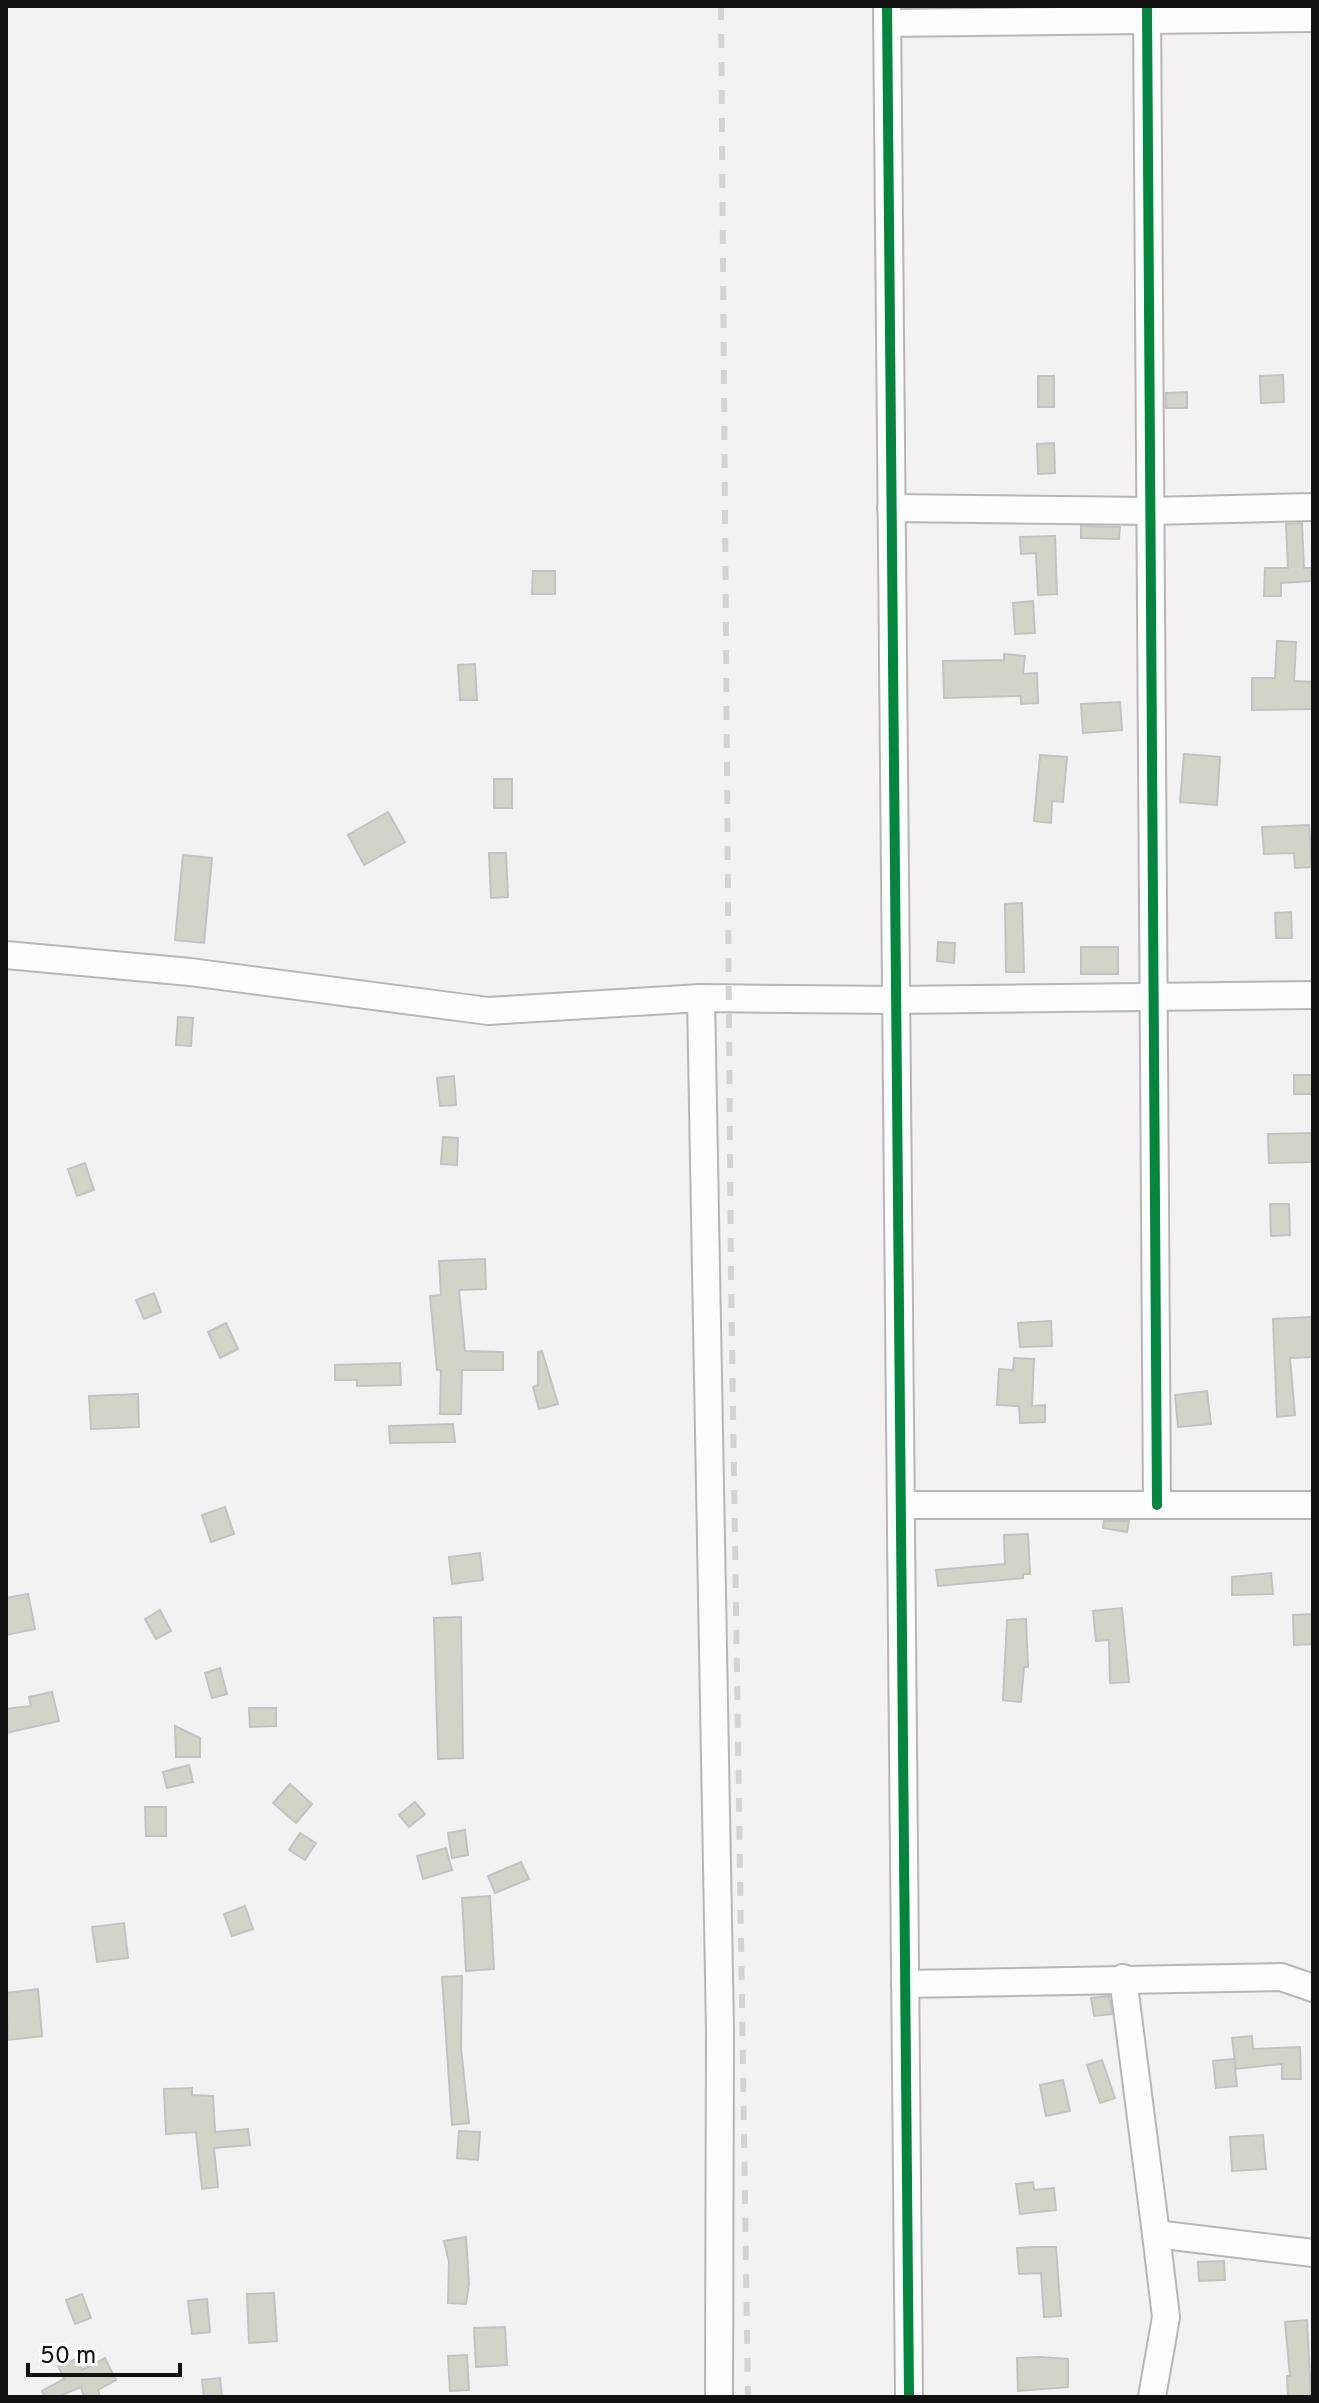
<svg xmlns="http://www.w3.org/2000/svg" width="1319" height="2403" font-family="Overpass,sans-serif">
<rect width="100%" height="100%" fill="#f4f1f2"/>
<g fill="#d3d4c7" stroke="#c3c2c2" stroke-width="2">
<path d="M1283,375L1284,402L1261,403L1260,376Z"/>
<rect x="1038" y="376" width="16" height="31"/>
<path d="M1187,392V408H1166V393Z"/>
<path d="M1054,443L1055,473L1038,474L1037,444Z"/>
<path d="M1302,523L1304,568H1313V581L1281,583V596H1264L1265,568H1288L1286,524Z"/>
<path d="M1081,526L1120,527L1119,539L1081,538Z"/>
<path d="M1055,536L1057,594L1038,595L1036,553L1021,554L1020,537Z"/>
<path d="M533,571H555V594H532Z"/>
<path d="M1033,601L1035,633L1015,634L1013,603Z"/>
<path d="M1277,641L1296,642L1294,681L1313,682V709L1252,710V678H1275Z"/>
<path d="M1004,654L1025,656L1023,674L1037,673L1038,703L1021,704V696L944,698L943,661L1004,660Z"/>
<path d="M475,664L477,700H460L458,665Z"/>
<path d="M1120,702L1122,730L1083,733L1081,704Z"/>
<path d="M1184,754L1220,757L1217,805L1180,802Z"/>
<path d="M1040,755L1067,757L1063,802L1052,801L1051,823L1034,821Z"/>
<rect x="494" y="779" width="18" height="29"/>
<path d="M388,812L405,842L364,865L348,835Z"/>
<path d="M1309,825L1312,867L1295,868L1294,853L1264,854L1262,827Z"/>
<path d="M489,853H506L508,897L491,898Z"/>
<path d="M183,855L212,858L204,943L175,940Z"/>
<path d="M1022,903L1024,972H1006L1005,904Z"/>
<path d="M1291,912L1292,938H1276L1275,913Z"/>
<path d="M938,942L955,943L954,963L937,961Z"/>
<rect x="1081" y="947" width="37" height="27"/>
<path d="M178,1017L193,1018L191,1046L176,1045Z"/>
<rect x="1294" y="1075" width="19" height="19"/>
<path d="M454,1076L456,1105L440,1106L437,1078Z"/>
<path d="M1313,1133V1162L1269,1163L1268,1134Z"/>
<path d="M443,1137L458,1138L457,1165L441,1164Z"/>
<path d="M85,1163L94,1190L77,1196L68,1169Z"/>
<path d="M1270,1204H1289L1290,1235L1271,1236Z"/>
<path d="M485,1259L486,1289L459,1290L465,1351L503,1352V1370H462L461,1414H440L441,1370H437L430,1296L441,1295L439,1261Z"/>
<path d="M154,1293L161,1312L144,1319L136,1300Z"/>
<path d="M1312,1317L1313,1357L1290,1358L1295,1415L1277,1417L1273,1319Z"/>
<path d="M1051,1321L1052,1346L1020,1347L1018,1323Z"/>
<path d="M226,1323L238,1349L220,1358L208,1332Z"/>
<path d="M542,1351L558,1404L539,1409L533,1387L538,1385V1352Z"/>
<path d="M1014,1358L1034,1359L1032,1406L1045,1405V1422L1020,1423L1019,1406L997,1405L999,1369L1013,1370Z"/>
<path d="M400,1363L401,1385L357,1386V1380H335V1365Z"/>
<path d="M1207,1391L1211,1424L1178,1427L1175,1395Z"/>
<path d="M138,1394L139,1427L91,1429L89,1396Z"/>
<path d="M453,1424L455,1442L390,1443L389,1426Z"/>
<path d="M225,1507L234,1534L211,1542L202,1515Z"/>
<path d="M1104,1521H1129L1127,1532L1103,1528Z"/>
<path d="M1028,1534L1030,1574H1023V1578L938,1586L936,1570L1005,1564L1004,1535Z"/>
<path d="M480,1553L483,1580L452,1584L449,1557Z"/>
<path d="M1271,1573L1273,1594L1232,1595V1577Z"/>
<path d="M28,1594L35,1629L6,1635V1598Z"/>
<path d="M1122,1608L1129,1682L1110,1683L1109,1640L1096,1641L1093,1611Z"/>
<path d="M160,1610L171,1631L156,1639L145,1619Z"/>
<path d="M1312,1614L1313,1644L1294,1645L1293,1615Z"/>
<path d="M461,1617L463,1758L438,1759L434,1618Z"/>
<path d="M1026,1619L1028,1667H1024L1021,1702L1003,1700L1007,1620Z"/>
<path d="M220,1668L227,1694L212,1698L205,1673Z"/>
<path d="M52,1692L59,1721L6,1733V1709L31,1706L29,1697Z"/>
<path d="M249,1708H276V1726L250,1727Z"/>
<path d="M175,1726L200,1738V1757H176Z"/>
<path d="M189,1765L193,1782L167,1788L163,1772Z"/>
<path d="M290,1784L312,1804L296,1823L273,1803Z"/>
<path d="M415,1802L425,1814L409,1827L399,1815Z"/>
<path d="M145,1807H166V1836H146Z"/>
<path d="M465,1830L468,1855L452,1858L448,1833Z"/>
<path d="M300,1833L316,1843L305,1860L289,1850Z"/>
<path d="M446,1848L452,1870L423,1879L417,1856Z"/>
<path d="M521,1862L529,1879L495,1893L488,1876Z"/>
<path d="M490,1896L494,1969L466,1971L462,1898Z"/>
<path d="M245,1906L253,1929L232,1936L224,1914Z"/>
<path d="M124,1923L128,1958L97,1962L92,1927Z"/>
<path d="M462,1976L461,2048L469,2123L452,2125L442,1977Z"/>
<path d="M38,1989L42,2036L8,2040L6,1993Z"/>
<path d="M1109,1996L1112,2014L1094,2016L1091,1998Z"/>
<path d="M1252,2036L1253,2049L1300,2047L1301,2079H1282V2064L1236,2069L1232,2038Z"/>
<path d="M1234,2059L1237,2086L1216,2088L1213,2061Z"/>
<path d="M1102,2060L1115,2098L1100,2103L1087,2065Z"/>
<path d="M1063,2080L1070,2111L1046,2116L1040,2085Z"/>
<path d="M192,2088V2095L213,2096L215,2132L248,2129L250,2145L214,2148L218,2187L202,2189L196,2132L166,2134L164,2089Z"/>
<path d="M459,2131L480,2132L478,2160L457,2158Z"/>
<path d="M1263,2135L1266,2169L1232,2171L1230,2137Z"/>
<path d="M1033,2182L1034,2190L1054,2188L1056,2210L1020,2214L1016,2184Z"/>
<path d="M466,2237L469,2284L466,2304L448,2303L449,2262L444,2241Z"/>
<path d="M1035,2247H1056L1061,2316L1044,2317L1041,2273L1019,2274L1017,2248Z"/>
<path d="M1224,2261L1225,2280L1199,2281L1198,2262Z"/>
<path d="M274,2293L277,2341L249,2343L247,2294Z"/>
<path d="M82,2294L91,2318L75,2324L66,2300Z"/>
<path d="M207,2299L210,2332L192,2334L188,2301Z"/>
<path d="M1307,2320L1311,2397H1288L1287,2376H1290L1285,2322Z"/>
<path d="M505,2327L507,2365L476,2367L474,2328Z"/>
<path d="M467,2355L469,2390L450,2391L448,2356Z"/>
<path d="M1039,2357L1068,2359V2387L1018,2391L1017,2358Z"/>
<path d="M78,2358L82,2370L105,2358L116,2380L98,2390L100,2397H84L81,2387L57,2397H45L42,2391L64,2379L58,2366Z"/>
<path d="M220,2378L222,2397H204L202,2380Z"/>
</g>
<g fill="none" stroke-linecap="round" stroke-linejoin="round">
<defs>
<g id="minor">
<path d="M887,6L909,2397"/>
<path d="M1147,6L1157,1505"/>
<path d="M887,23L1313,18"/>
<path d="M891,508L1151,511L1313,507"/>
<path d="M6,955L190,972L488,1011L701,998L895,1000L1313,995"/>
<path d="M701,998L720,2029L719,2397"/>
<path d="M901,1505H1313"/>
<path d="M1123,1978L1156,2234L1313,2253"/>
<path d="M905,1984L1281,1977L1313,1988"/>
<path d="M1152,2397L1166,2317L1156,2234"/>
</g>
</defs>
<use href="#minor" stroke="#b8b5b6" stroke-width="30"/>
<use href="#minor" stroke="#fdfdfd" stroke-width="26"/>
<path stroke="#d4d3d3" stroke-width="6" stroke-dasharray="14 14" stroke-linecap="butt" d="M721,6L731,1277L748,2397"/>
<defs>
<g id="cycleway">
<path d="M887,6L909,2397"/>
<path d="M1147,6L1157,1505"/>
</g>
</defs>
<use href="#cycleway" stroke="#fff" stroke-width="15"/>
<use href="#cycleway" stroke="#00873e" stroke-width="10"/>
</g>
<rect width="1319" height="2403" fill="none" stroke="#131212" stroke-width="16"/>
<path d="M28 2363v12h152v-12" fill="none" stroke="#131212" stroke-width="4"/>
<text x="40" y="2363" font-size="24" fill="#131212" stroke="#ffffff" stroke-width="6" paint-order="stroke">50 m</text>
</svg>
